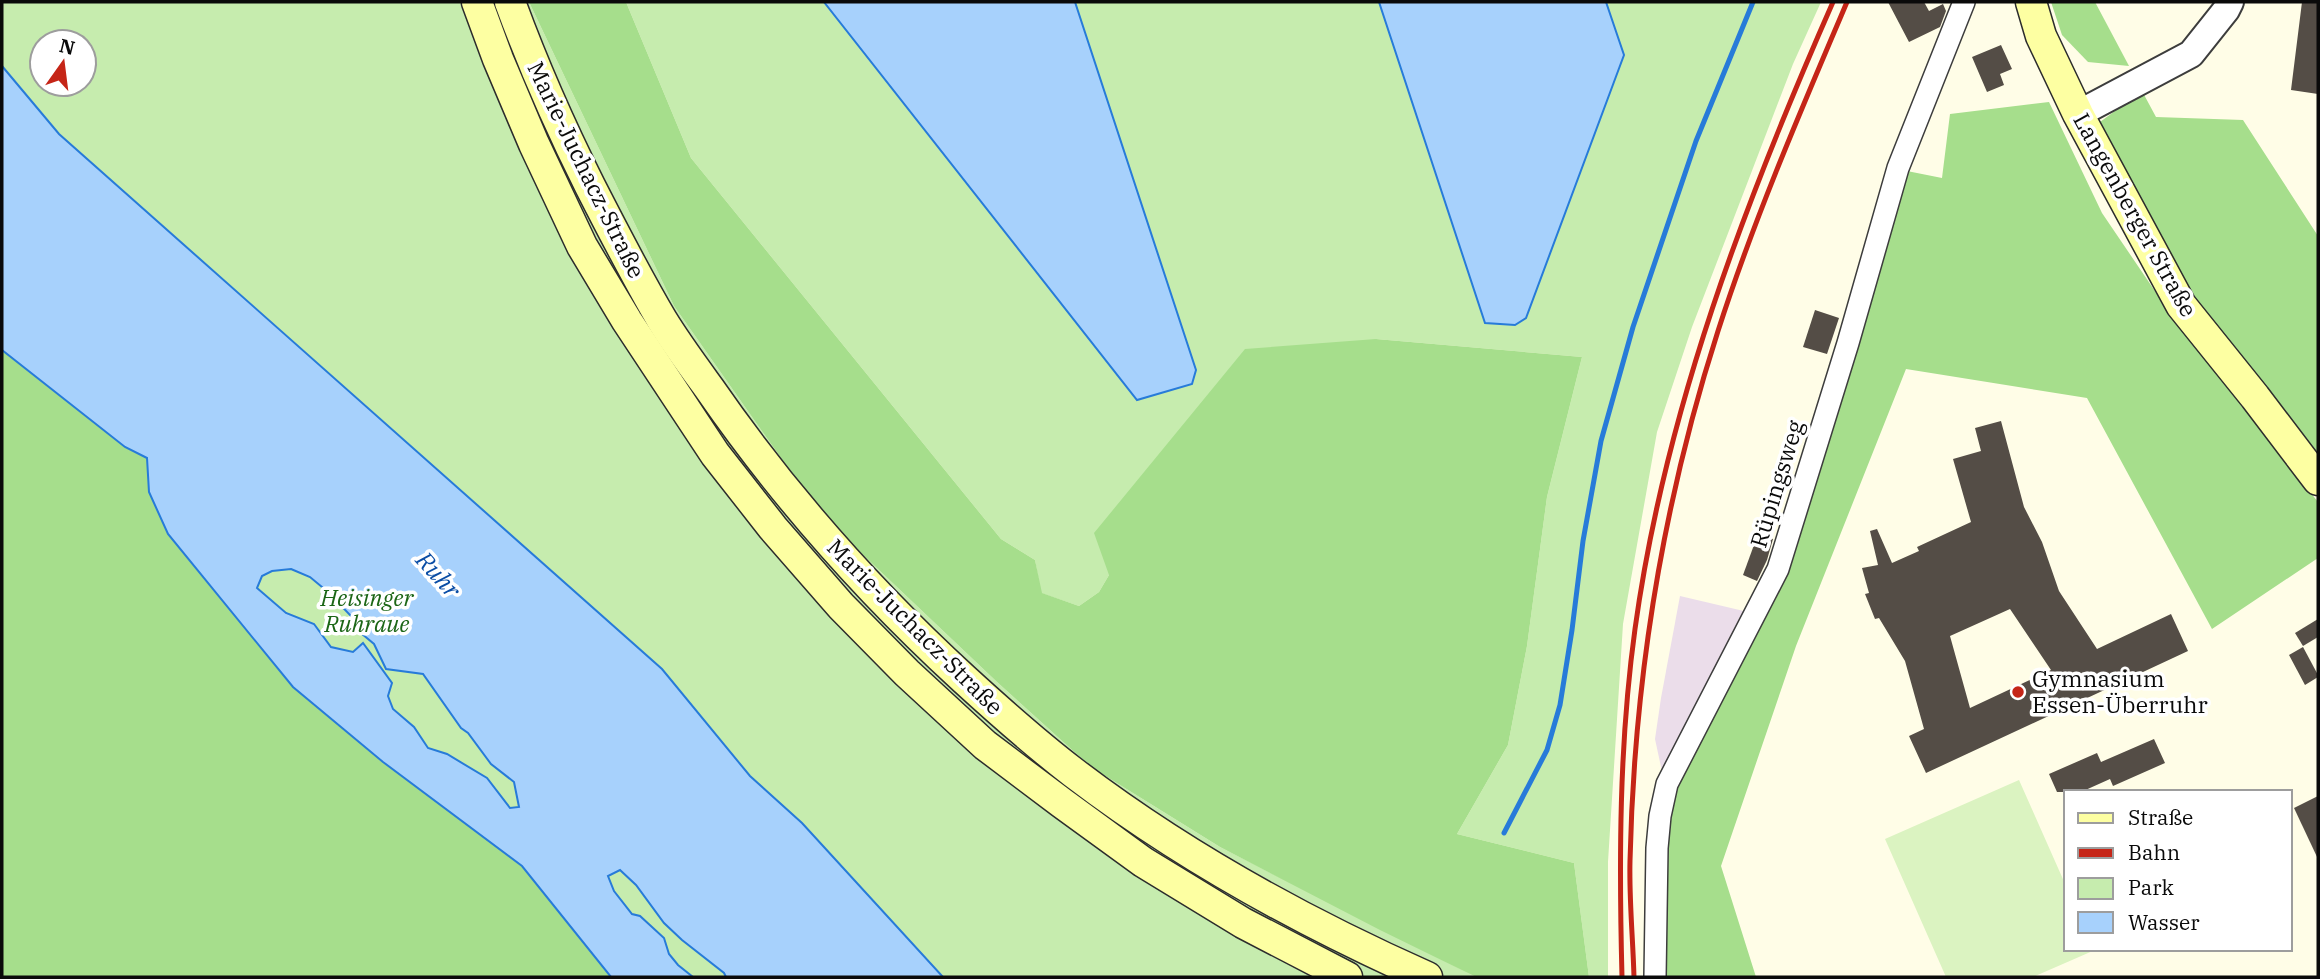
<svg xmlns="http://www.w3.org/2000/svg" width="2320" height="979" font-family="'IBM Plex Serif',serif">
<rect width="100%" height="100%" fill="#fffde7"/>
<path fill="#ebddea" d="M1680,596L1748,612L1663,776L1655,739L1661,698Z"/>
<g fill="#c6ecae" fill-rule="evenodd">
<path d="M2,2H529L674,306L821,515L997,682L1091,767L1220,847L1476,977H2ZM42,42H84V84H42Z"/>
<path d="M626,2H1821L1793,64L1692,327L1657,432L1623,624L1608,862V977H1589L1574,863L1457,834L1508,745L1527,646L1547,497L1582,357L1376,339L1109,575L1099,592L1079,606L1041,593L1035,560L1001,539L691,158Z"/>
</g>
<g fill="#a6de8c">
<path d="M529,2H626L691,158L1001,539L1035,560L1042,593L1079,606L1099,592L1109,575L1094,533L1245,349L1376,339L1582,357L1547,497L1527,646L1508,745L1457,834L1574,863L1589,977H1476L1380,930L1220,847L1091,767L997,682L821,515L674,306Z"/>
<path d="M2051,2H2095L2129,66L2088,62L2062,35Z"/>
<path d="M2142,91L2156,117L2243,120L2318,236V467L2263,398L2143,225L2100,122Z"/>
<path d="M2049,102L2102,213L2180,328L2318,502V558L2212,629L2087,398L1906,369L1796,646L1721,866L1756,977H1659L1672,787L1770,597L1907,171L1942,178L1950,114Z"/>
<path d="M2,350L125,447L147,458L149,492L168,534L293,687L383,762L522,866L611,977H2Z"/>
</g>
<path fill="#dbf3c1" d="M2019,780L2066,886V949L2095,950L2033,977H1946L1885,839Z"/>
<g fill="#a7d1fc" stroke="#277bd9" stroke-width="2" fill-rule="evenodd">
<path d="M824,2H1075L1196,370L1192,384L1137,400Z"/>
<path d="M1379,2H1606L1624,55L1526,318L1515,325L1485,323Z"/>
<path d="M2,66L59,134L662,669L750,776L802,823L943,977H726L724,973L682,940L664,923L636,885L620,870L608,876L614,891L632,914L640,916L664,938L669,954L678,965L693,977H611L522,866L383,762L293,687L168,534L149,492L147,458L125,447L2,350ZM291,569L310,577L328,592L351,616L356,629L374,644L386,669L423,674L461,728L468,733L491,764L514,782L519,807L510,808L487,778L447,754L428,748L414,727L393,709L388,696L392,683L363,643L353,652L331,647L314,624L286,613L257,588L262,576L272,571Z"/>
</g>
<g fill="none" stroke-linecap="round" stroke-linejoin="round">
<path stroke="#277bd9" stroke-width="5" d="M1504,833L1547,750L1560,705L1572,630L1583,541L1601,441L1633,327L1696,141L1753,2"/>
</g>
<g fill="#544d46" fill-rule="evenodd">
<path d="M1888,2H1924L1929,11L1943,4L1946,11L1940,27L1909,42Z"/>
<path d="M2302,2H2318V94L2291,90Z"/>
<path d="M2001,45L2012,69L2000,74L2004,85L1987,92L1972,57Z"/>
<path d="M1815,310L1839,318L1827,354L1803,347Z"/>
<path d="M2001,421L2024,507L2042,542L2059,591L2097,649L2171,614L2188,651L1926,773L1909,736L1924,729L1905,661L1879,618L1875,619L1865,594L1869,593L1862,568L1878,565L1870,531L1877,529L1892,563L1919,551L1917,547L1971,522L1953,459L1981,451L1975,428ZM2010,609L2051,670L1970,708L1950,636Z"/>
<path d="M1758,534L1773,539L1767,560L1757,581L1743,575Z"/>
<path d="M2318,619V637L2303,646L2295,633Z"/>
<path d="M2303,647L2318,675V677L2305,685L2289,655Z"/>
<path d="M2154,739L2165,763L2113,786L2110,779L2081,792H2057L2049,774L2097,753L2101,762Z"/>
<path d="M2318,796V859L2294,808Z"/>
</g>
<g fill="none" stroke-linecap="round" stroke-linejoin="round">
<defs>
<path id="minor" d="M1655,977L1657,848L1660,816L1667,784L1778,569L1848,343L1898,168L1964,2"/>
<path id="tertiary" d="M2078,114L2191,54L2226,10L2230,2"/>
<g id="secondary">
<path d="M477,2L498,59L534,144L582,246L627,321L715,454L773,528L841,606L907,673L985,745L1062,803L1143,862L1243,923L1347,977"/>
<path d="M510,2C533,65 560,126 590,186C613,231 636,276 662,320C676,343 693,366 709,388C783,495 868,591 964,679C999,711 1036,744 1074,773C1183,856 1303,922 1427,977"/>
<path d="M2031,2L2041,36L2078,114L2181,305L2255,397L2318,480"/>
</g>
</defs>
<use href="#minor" stroke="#3d3d3d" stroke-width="24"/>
<use href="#tertiary" stroke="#3d3d3d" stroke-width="30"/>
<use href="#secondary" stroke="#2c2c2c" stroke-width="33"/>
<use href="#minor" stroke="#fff" stroke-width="21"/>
<use href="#tertiary" stroke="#fff" stroke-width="26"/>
<use href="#secondary" stroke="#fdffa2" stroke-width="30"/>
<g stroke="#c52517" stroke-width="5">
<path d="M1622,977C1619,861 1619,745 1635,629C1665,411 1745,202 1833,2"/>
<path d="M1634,977C1633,939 1629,900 1630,861C1634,682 1663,502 1718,331C1754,219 1801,110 1847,2"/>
</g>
</g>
<circle fill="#c52517" stroke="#fff" stroke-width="2.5" cx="2018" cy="692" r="7"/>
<g text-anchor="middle" stroke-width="7" stroke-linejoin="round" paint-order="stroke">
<g font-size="23" fill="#0a0a0a" stroke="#fff">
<text transform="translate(586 170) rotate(64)" y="8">Marie-Juchacz-Straße</text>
<text transform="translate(2135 215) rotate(61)" y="8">Langenberger Straße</text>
<text transform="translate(1777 484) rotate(-73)" y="8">Rüpingsweg</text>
<text transform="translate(915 627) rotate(45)" y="8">Marie-Juchacz-Straße</text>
</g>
<g font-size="23" font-style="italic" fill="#1c6616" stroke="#fff">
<text x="367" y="606">Heisinger<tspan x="367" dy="26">Ruhraue</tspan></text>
</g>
<g font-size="23" fill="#0a0a0a" stroke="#fff" text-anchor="start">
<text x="2032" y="687">Gymnasium<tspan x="2032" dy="26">Essen-Überruhr</tspan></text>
</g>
<g font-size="24" font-style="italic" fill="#0a4da5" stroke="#fff">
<text transform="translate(438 575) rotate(48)" y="8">Ruhr</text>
</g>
</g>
<rect width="2320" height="979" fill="none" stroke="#0a0a0a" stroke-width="7"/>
<rect x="2064" y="790" width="228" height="161" fill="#ffffff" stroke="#9d9d9d" stroke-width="2"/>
<rect x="2078" y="813" width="35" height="10" fill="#fdffa2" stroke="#9d9d9d" stroke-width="2"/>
<text x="2128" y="825" font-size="21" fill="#0a0a0a">Straße</text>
<rect x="2078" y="848" width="35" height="10" fill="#c52517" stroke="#9d9d9d" stroke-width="2"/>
<text x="2128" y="860" font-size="21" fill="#0a0a0a">Bahn</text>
<rect x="2078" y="878" width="35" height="21" fill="#c6ecae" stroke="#9d9d9d" stroke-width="2"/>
<text x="2128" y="895" font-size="21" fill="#0a0a0a">Park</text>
<rect x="2078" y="912" width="35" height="21" fill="#a7d1fc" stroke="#9d9d9d" stroke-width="2"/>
<text x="2128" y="930" font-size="21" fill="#0a0a0a">Wasser</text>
<g transform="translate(63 63) rotate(14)"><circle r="33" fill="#ffffff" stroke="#9d9d9d" stroke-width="2"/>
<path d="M0-5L12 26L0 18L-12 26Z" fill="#c52517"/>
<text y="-10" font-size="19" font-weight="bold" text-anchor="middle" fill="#0a0a0a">N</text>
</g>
</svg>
